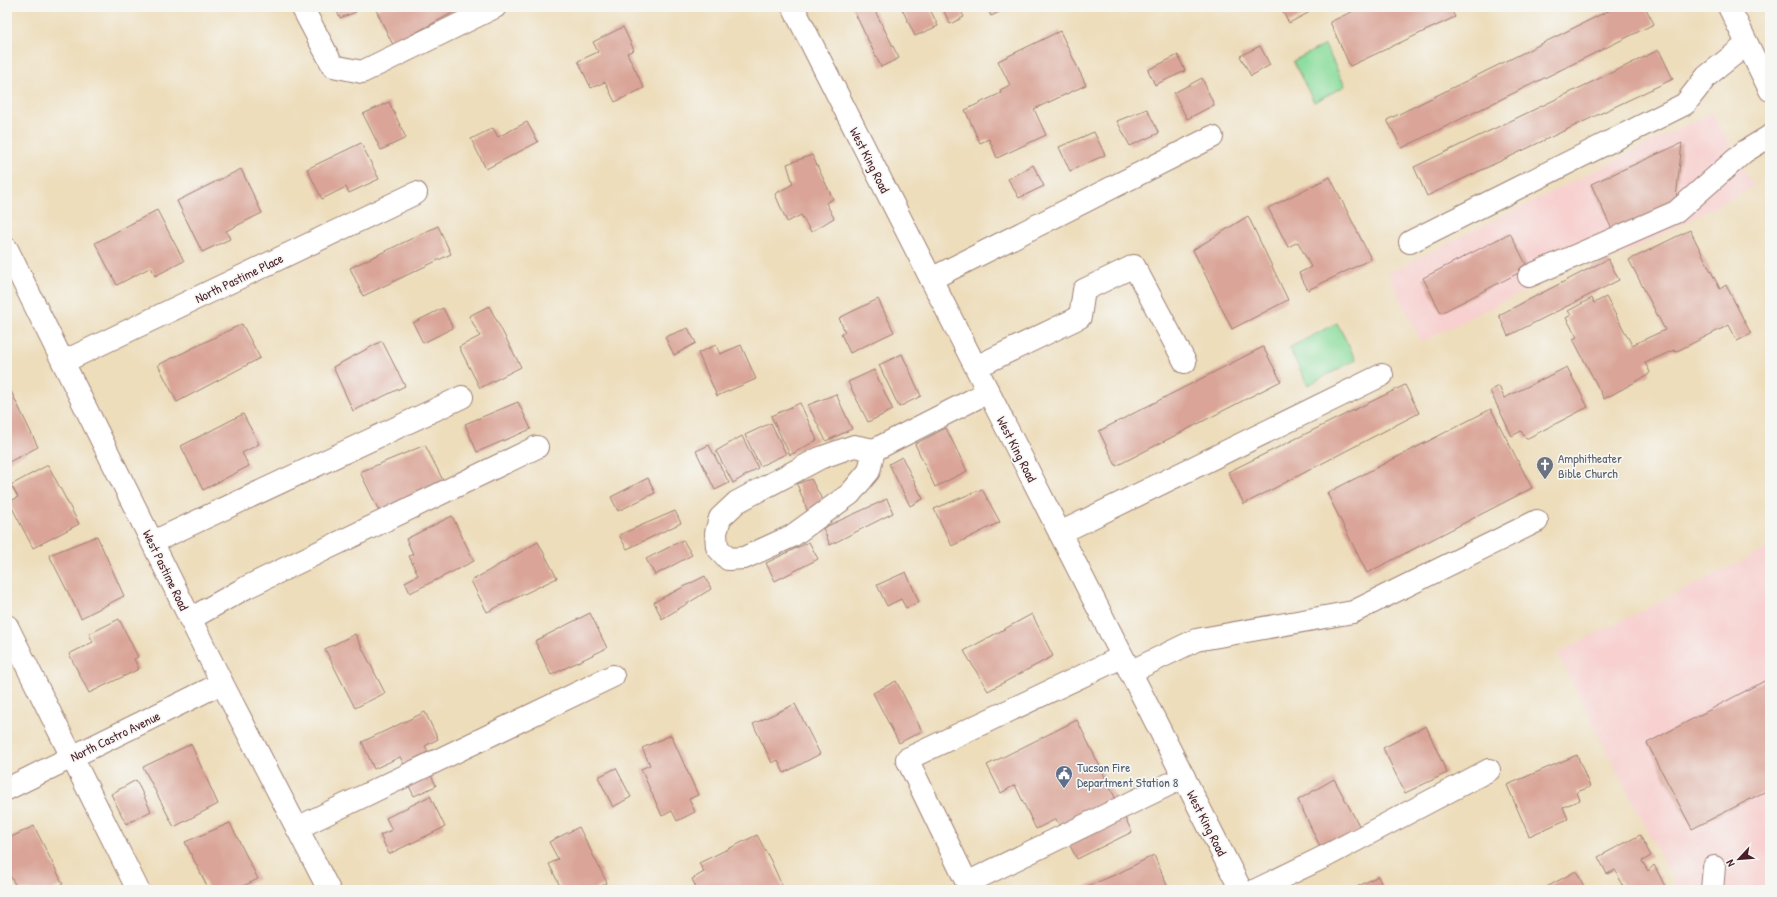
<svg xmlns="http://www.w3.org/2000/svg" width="1777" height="897" font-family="'Patrick Hand',sans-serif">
<rect width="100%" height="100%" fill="#f6f6f2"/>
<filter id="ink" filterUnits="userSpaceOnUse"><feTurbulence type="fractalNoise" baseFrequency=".025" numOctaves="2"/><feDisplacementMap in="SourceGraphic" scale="8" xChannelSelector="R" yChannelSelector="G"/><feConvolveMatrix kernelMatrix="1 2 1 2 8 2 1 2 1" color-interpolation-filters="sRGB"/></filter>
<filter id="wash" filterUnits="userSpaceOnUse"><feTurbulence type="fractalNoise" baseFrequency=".012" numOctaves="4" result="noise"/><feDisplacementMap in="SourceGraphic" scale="16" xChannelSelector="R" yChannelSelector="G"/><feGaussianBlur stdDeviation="0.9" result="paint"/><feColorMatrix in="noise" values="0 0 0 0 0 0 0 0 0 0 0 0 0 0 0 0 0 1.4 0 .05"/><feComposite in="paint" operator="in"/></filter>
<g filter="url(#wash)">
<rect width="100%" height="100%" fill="#edddbb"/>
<g fill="#f7d0cf">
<path d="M1712,112L1754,187L1618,257H1594L1421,342L1388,273Z"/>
<path d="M1770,547V890H1678L1557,653Z"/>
</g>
<g fill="#8cdd9e" stroke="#6b7e64">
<path d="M1325,45L1345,86L1314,102L1293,61Z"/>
<path d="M1337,323L1356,360L1308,385L1289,348Z"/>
</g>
<g id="blocks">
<g fill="#daa598">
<path d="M335,7H354L356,12L340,18Z"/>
<path d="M382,7H463L393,45L376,10Z"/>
<path d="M852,7H873L899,58L881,67Z"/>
<path d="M901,7H929L938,26L915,36Z"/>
<path d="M942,7H959L964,17L950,24Z"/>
<path d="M987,7H1010L991,16Z"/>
<path d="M1280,7H1305L1308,13L1289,23Z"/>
<path d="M1362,7H1450L1455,17L1350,66L1330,22Z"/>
<path d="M1616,7H1645L1654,24L1402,148L1387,120Z"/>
<path d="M623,27L634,50L627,53L644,88L615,102L605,82L591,88L578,61L598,52L593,42Z"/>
<path d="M1060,31L1086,85L1034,109L1046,135L997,158L989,139L980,143L965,110L1001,93L1000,90L1010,85L998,61Z"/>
<path d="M1260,46L1270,65L1251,76L1240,56Z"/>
<path d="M1659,50L1673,79L1427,196L1414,167Z"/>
<path d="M1178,55L1185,71L1155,85L1148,70Z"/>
<path d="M1202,78L1214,105L1187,119L1174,93Z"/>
<path d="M389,102L406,138L381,150L363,114Z"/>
<path d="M1147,109L1159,133L1130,146L1117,121Z"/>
<path d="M527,122L538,142L486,169L471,139L493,128L498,137Z"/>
<path d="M1094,132L1105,155L1070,171L1059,147Z"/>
<path d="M361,143L379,179L349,193L346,187L322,199L307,169Z"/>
<path d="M1682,143L1676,199L1614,234L1591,184Z"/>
<path d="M812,155L833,199L826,203L834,218L811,232L801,215L787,222L775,194L793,184L787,164Z"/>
<path d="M1033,165L1044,186L1019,198L1008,179Z"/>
<path d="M241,169L262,213L226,231L230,239L202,252L177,201Z"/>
<path d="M1330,177L1371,259L1308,290L1299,273L1311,267L1298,242L1288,247L1268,208Z"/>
<path d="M157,210L184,261L155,276L151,267L117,285L95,243Z"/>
<path d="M1248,216L1288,300L1232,329L1193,250Z"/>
<path d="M438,226L451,254L363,296L350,268Z"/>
<path d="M1690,230L1720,289L1726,285L1751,334L1737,341L1729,325L1675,352L1674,350L1645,363L1650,372L1648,375L1604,399L1573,339L1577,337L1566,318L1571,315L1568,311L1592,298L1594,303L1606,297L1632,345L1665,330L1629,260Z"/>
<path d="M1510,233L1528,268L1441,313L1423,278Z"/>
<path d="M1608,259L1619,280L1508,336L1499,315Z"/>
<path d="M878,299L894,332L850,353L841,334L845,332L839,318Z"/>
<path d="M489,306L521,367L480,388L459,347L480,336L469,316Z"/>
<path d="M443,308L453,328L423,343L413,323Z"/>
<path d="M242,324L260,358L177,402L158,365Z"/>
<path d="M688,328L696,343L674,355L665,337Z"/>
<path d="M382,341L405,386L353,411L333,367Z"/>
<path d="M716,345L720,354L741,345L756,379L717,396L698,353Z"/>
<path d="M1263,347L1281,381L1116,466L1099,431Z"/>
<path d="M902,354L921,396L899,407L879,365Z"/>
<path d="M1567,367L1588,407L1526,439L1521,431L1512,436L1490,391L1499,386L1504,398Z"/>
<path d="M874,370L893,410L868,422L848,382Z"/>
<path d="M1405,385L1419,413L1244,504L1228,472Z"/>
<path d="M9,387L38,447L7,463V389Z"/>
<path d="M836,394L852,429L826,441L808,405Z"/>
<path d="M518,402L531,429L477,452L465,424Z"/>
<path d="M800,403L817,440L790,455L771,416Z"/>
<path d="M1491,409L1532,488L1367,573L1327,493Z"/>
<path d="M243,414L259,444L242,453L249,466L203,490L181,446Z"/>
<path d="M771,423L786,454L760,466L745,435Z"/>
<path d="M946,428L967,471L935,487L915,444Z"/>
<path d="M742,436L758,468L733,483L716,451Z"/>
<path d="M425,445L448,490L382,517L360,472Z"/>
<path d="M709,445L729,483L715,490L696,451Z"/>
<path d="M902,457L923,499L910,506L889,464Z"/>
<path d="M48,465L79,524L33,548L9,502L18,497L11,485Z"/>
<path d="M648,478L655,493L618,511L611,497Z"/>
<path d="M811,479L824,503L808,512L797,484Z"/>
<path d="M982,489L1000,522L952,546L934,509Z"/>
<path d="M887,499L893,513L830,545L823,528Z"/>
<path d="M675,511L681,523L627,549L619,535Z"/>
<path d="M452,516L474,561L410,593L405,582L418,575L409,556L413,554L406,539Z"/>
<path d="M97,536L124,596L81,618L49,555Z"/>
<path d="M683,540L692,555L655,575L646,559Z"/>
<path d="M538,542L557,578L487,612L471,581Z"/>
<path d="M809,542L818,559L775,581L766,563Z"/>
<path d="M906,572L919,602L906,608L901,599L887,606L877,585Z"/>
<path d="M705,576L711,589L662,619L654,602Z"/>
<path d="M590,613L607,648L551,675L535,641Z"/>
<path d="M1032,614L1053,656L988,691L964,651Z"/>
<path d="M119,619L138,657L134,659L139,669L89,693L69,654L93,642L89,634Z"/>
<path d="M355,634L385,693L355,708L325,649Z"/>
<path d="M1770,678V789L1692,829L1647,743Z"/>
<path d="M896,681L922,731L899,743L873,693Z"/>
<path d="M795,704L820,754L784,773L778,760L772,763L753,724Z"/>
<path d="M425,712L438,739L425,746L428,752L404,764L400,757L374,769L362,742Z"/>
<path d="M1077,720L1132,832L1077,859L1056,819L1036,829L1015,785L1001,793L987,765Z"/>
<path d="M1426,726L1447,773L1405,793L1383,748Z"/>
<path d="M671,735L698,795L689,799L695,812L677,821L672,811L662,816L641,769L650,765L642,748Z"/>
<path d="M191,744L218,804L174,827L143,767Z"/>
<path d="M1577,755L1590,787L1577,792L1580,800L1563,807L1568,819L1529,836L1507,785Z"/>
<path d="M616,768L631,797L613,807L598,777Z"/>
<path d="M429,771L436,786L414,796L406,780Z"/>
<path d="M1334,779L1361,829L1323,853L1298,800Z"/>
<path d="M136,780L151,811L126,824L111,794Z"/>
<path d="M430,796L445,827L389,854L380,835L392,830L386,818Z"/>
<path d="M230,823L258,879L235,890H209L185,842Z"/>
<path d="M34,826L63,884L52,890H18L7,870V839Z"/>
<path d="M579,827L607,883L594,890H562L549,864L558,859L549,842Z"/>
<path d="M757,835L771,861L784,890H697L692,879L704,872L699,863Z"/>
<path d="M1640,835L1651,856L1642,861L1648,871L1654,865L1667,890H1613L1623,885L1615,870L1607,874L1598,857Z"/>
<path d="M1154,855L1169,890H1078L1117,874Z"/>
<path d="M1576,871L1586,890H1544L1543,889Z"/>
<path d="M1378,876L1384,890H1351Z"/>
</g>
</g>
</g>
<g filter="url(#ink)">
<use href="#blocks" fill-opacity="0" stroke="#9c7e73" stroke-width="1"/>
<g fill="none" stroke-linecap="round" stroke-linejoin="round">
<defs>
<g id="minor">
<path d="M302,7L333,66L362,72L495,7"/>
<path d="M793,7L1241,890"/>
<path d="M1410,242L1685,104L1707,76L1747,44"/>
<path d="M7,249L222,683L329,890"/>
<path d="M1529,276L1676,212L1744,152L1770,136"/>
<path d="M931,279L1212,137"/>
<path d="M63,362L416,193"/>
<path d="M976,367L1080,317L1084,290L1134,266L1185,362"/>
<path d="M874,450L869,471L850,494L792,536L744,558L728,559L717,547L716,533L720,518L737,502L820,458L854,446L874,450L988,392"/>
<path d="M1060,533L1382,375"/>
<path d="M153,542L462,397"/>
<path d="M190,619L247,587L537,447"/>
<path d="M7,626L138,890"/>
<path d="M1122,657L907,759L967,883L1184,777"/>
<path d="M1130,672L1196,640L1353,612L1537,521"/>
<path d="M7,789L222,683"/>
<path d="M297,828L613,676"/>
<path d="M1256,890L1328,855L1489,770"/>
<path d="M1712,890L1714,867"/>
</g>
<path id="major" d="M1729,7L1770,90"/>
</defs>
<use href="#minor" stroke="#9c7e73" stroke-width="24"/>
<use href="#major" stroke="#9c7e73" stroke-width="24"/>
<use href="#minor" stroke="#fff" stroke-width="22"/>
<use href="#major" stroke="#fff" stroke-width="22"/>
</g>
</g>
<defs>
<symbol id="church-pin" viewBox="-11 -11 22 30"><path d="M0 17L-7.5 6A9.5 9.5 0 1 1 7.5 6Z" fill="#6b7280" stroke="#f6f6f2"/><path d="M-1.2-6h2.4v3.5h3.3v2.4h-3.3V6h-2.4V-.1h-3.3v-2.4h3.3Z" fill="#fff"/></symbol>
<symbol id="civic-pin" viewBox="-11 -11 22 30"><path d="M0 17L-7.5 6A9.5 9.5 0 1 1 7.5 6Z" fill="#5c6f8a" stroke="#f6f6f2"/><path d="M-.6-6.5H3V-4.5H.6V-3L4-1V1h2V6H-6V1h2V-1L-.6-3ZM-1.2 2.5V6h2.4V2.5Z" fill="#fff"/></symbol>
</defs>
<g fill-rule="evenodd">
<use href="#church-pin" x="1535" y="455" width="20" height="27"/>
<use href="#civic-pin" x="1054" y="764" width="20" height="27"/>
</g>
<g text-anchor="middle" stroke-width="3.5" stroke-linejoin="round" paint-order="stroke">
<g font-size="13" fill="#4a1f2b" stroke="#f6f6f2">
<text transform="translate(870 160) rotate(63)" y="5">West King Road</text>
<text transform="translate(239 278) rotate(-26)" y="5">North Pastime Place</text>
<text transform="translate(1017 449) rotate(63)" y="5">West King Road</text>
<text transform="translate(166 570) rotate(64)" y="5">West Pastime Road</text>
<text transform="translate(115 736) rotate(-26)" y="5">North Castro Avenue</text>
<text transform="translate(1207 823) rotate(63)" y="5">West King Road</text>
</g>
<g font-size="13" fill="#5b616d" stroke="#f6f6f2" text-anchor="start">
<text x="1558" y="463">Amphitheater<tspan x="1558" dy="15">Bible Church</tspan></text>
</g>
<g font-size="13" fill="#4e5e75" stroke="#f6f6f2" text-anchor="start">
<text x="1077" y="772">Tucson Fire<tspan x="1077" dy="15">Department Station 8</tspan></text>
</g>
</g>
<rect width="1777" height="897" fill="none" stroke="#f6f6f2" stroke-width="24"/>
<g transform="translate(1739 859) rotate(244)" stroke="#f6f6f2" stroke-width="3" paint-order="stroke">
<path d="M0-3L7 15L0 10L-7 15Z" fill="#4a1f2b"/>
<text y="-6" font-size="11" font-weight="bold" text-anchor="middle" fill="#4a1f2b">N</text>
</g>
</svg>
